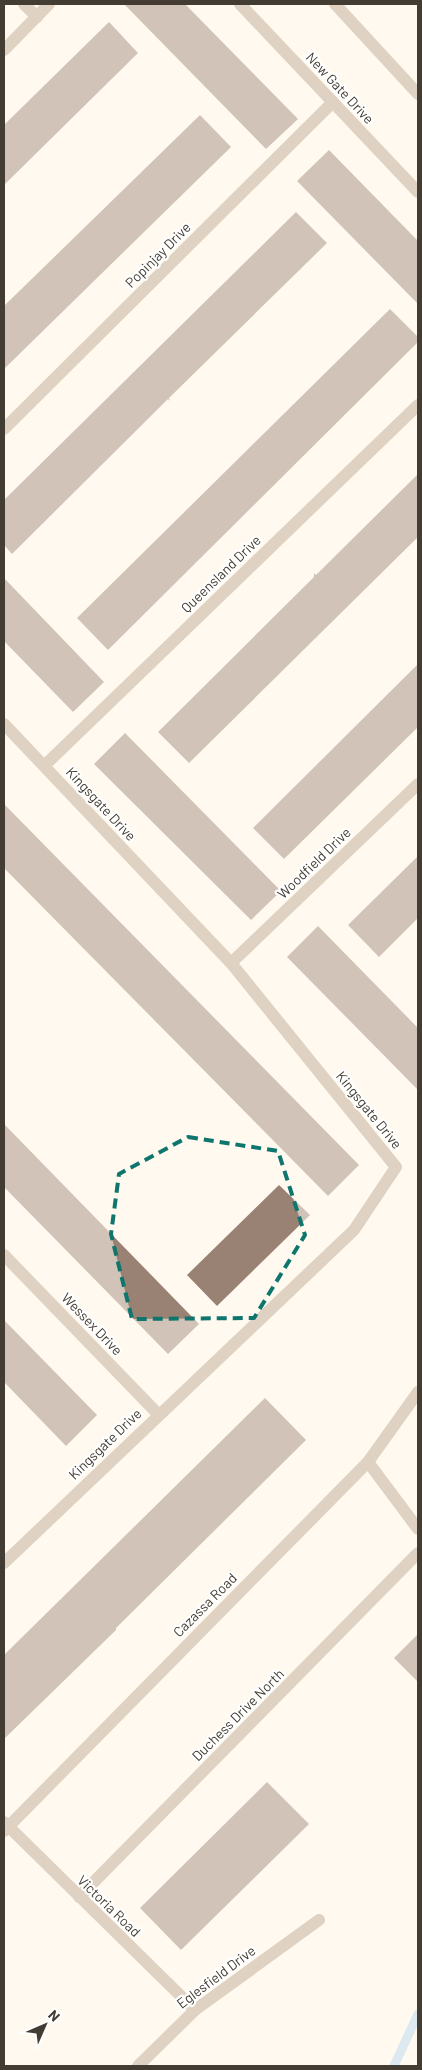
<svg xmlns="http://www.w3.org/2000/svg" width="422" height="2070" font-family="Barlow,sans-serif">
<rect width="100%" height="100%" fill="#fff9ef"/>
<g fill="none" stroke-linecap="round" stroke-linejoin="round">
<path stroke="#b4d4f4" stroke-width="9" d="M394,2066L418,2014"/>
</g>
<g fill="#998273">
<path d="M124,4H185L298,119L266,149Z"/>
<path d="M109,22L138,53L4,185V125Z"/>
<path d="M200,115L231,147L4,369V306Z"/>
<path d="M329,150L418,241V304L297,181Z"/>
<path d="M296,212L327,243L169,398L170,401L168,399L12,554L4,545V500Z"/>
<path d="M390,309L418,337V342L108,650L77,618Z"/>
<path d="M418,474V537L189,763L158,732L314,577V573L316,575Z"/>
<path d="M4,578L104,682L73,712L4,641Z"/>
<path d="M418,664V727L284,859L253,828Z"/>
<path d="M125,733L281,891L251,920L94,764Z"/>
<path d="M4,804L359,1165L328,1196L4,868Z"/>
<path d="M418,856V918L379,957L348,925Z"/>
<path d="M318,926L418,1028V1090L287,957Z"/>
<path d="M4,1124L199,1324L168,1354L4,1187Z"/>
<path d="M279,1185L310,1215L217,1306L187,1275Z"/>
<path d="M4,1320L97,1415L66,1446L4,1382Z"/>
<path d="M265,1398L306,1440L116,1628V1630L4,1739V1655Z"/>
<path d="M418,1634V1682L394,1658Z"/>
<path d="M267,1782L309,1824L181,1950L140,1908Z"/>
</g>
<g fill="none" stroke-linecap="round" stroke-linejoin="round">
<g stroke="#b9a38c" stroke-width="12">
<path d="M24,4L37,17"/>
<path d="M240,4L418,192"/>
<path d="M335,4L418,94"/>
<path d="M4,50L49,4"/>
<path d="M4,429L333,102"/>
<path d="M4,724L231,963L396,1167L354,1230L4,1563"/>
<path d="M44,766L418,405"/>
<path d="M231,963L418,784"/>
<path d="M4,1255L158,1414"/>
<path d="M368,1462L418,1529"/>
<path d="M4,1822L195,2010"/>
<path d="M4,1831L368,1462L418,1392"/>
<path d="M79,1897L418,1553"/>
<path d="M138,2066L195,2010L319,1920"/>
</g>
</g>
<path d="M0 0H422V2070H0ZM188,1137L278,1151L305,1235L254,1318L132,1319L111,1234L119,1174Z" fill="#fff9ef" fill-opacity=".55" fill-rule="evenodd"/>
<path fill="none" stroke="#0f766e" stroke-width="4" stroke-dasharray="10 6" stroke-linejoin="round" d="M188,1137L278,1151L305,1235L254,1318L132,1319L111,1234L119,1174Z"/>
<g text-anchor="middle" stroke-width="4.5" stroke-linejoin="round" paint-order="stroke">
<g font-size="14" fill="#423c32" stroke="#fff">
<text transform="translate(340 88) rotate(47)" y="5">New Gate Drive</text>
<text transform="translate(158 255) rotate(-45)" y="5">Popinjay Drive</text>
<text transform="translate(221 574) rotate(-44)" y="5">Queensland Drive</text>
<text transform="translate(101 804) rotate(47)" y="5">Kingsgate Drive</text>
<text transform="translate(314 863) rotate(-44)" y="5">Woodfield Drive</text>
<text transform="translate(369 1110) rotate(51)" y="5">Kingsgate Drive</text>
<text transform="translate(92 1324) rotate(46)" y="5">Wessex Drive</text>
<text transform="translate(105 1444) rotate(-44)" y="5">Kingsgate Drive</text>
<text transform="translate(205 1605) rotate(-45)" y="5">Cazassa Road</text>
<text transform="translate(238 1715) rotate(-45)" y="5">Duchess Drive North</text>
<text transform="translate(109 1906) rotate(44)" y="5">Victoria Road</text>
<text transform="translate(216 1977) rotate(-37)" y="5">Eglesfield Drive</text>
</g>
</g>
<rect width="422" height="2070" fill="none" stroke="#423c32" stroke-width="10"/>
<g transform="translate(45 2025) rotate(45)" stroke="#ffffff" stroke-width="4" paint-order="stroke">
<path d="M0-4L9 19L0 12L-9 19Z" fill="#423c32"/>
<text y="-8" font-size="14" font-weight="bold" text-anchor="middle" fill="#423c32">N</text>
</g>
</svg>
